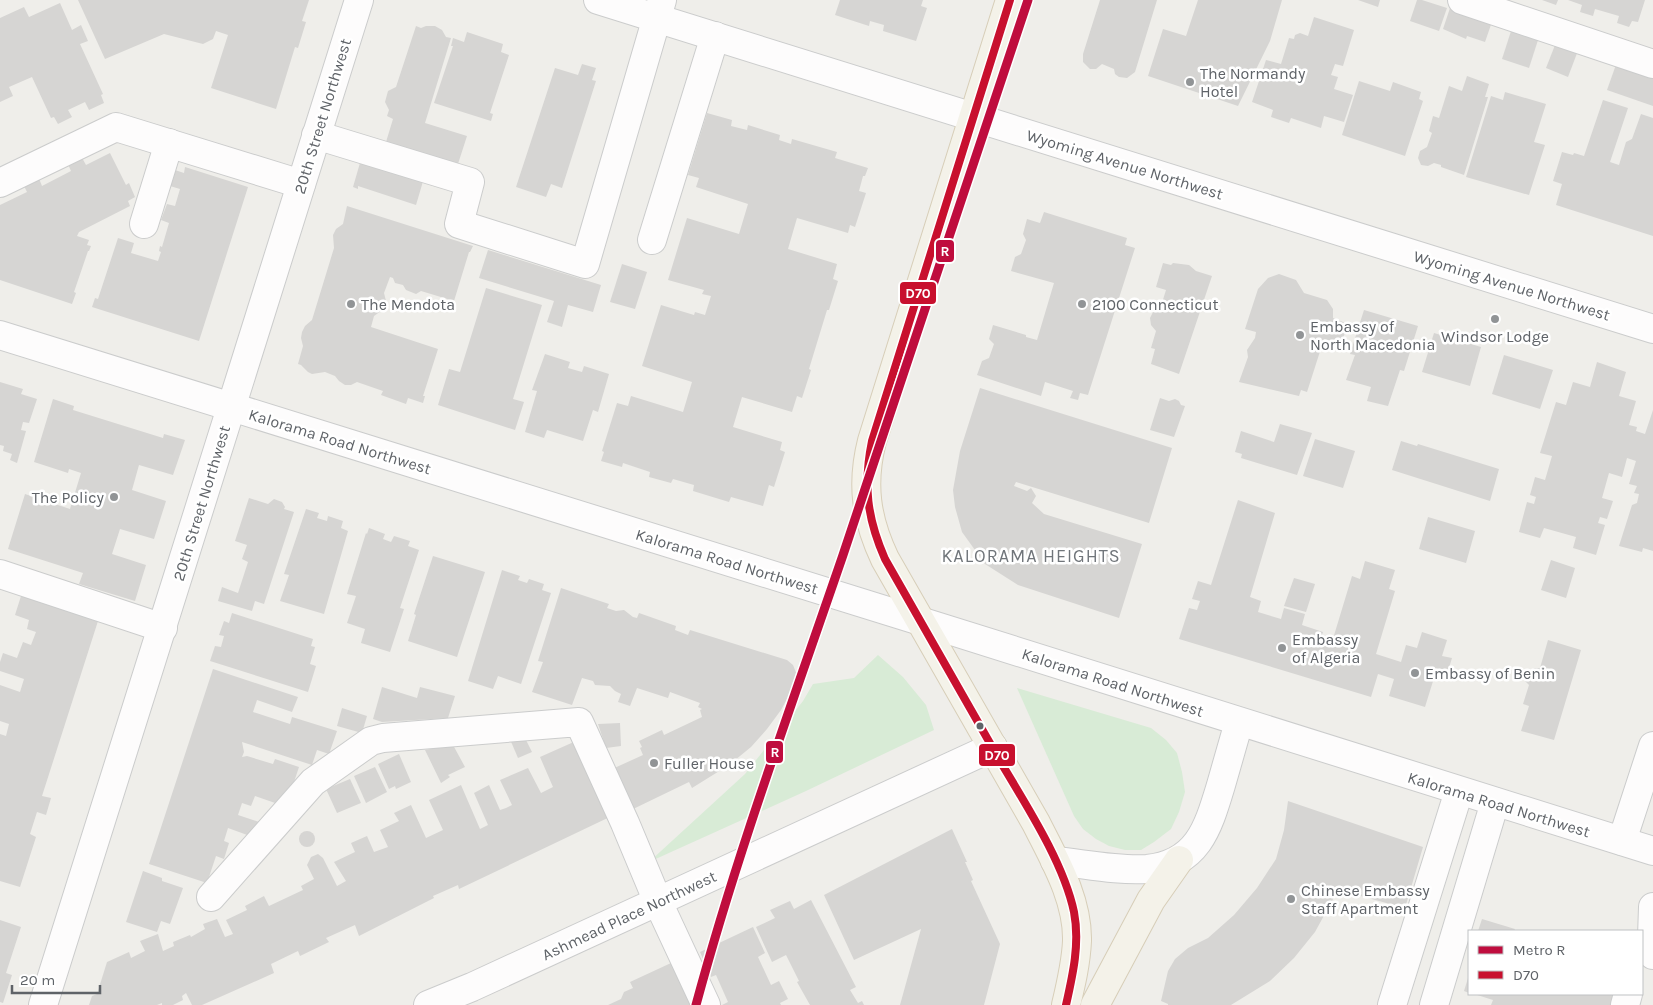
<svg xmlns="http://www.w3.org/2000/svg" width="1653" height="1005" font-family="Karla,sans-serif">
<rect width="100%" height="100%" fill="#efeeea"/>
<g fill="#d8ebd6">
<path d="M878,655L903,677L926,705L934,730L806,791L649,862L745,774L803,701L813,684L854,678Z"/>
<path d="M1017,688L1151,728L1166,740L1177,753L1182,772L1185,792L1179,812L1171,829L1154,842L1141,850H1125L1109,846L1096,839L1083,829L1074,816Z"/>
</g>
<g fill="#d6d5d3">
<path d="M78,0H309L302,21L306,22L298,48L295,47L276,109L211,88L228,35L216,31L213,39L203,44L164,34L105,59Z"/>
<path d="M840,0H923L921,6L927,8L916,41L883,31L884,25L870,21L869,26L835,15Z"/>
<path d="M1100,0H1157L1135,72L1127,78L1119,77L1115,74L1114,69L1102,64L1096,69H1090L1083,62V54Z"/>
<path d="M1198,0H1282L1270,41L1238,106L1148,76L1163,29L1186,36Z"/>
<path d="M1358,0H1380L1378,7Z"/>
<path d="M1417,0H1422L1447,8L1439,31L1410,21Z"/>
<path d="M1542,0H1558L1556,5Z"/>
<path d="M1568,0H1645L1638,22L1632,21L1629,27L1617,23L1619,16L1595,9L1593,16L1580,12L1582,5Z"/>
<path d="M1452,2L1494,16L1485,42L1467,36L1466,39L1443,29Z"/>
<path d="M60,3L72,30L81,25L88,41L80,44L103,94L101,95L104,103L89,110L85,102L68,110L72,117L58,124L54,117L51,118L32,77L9,87L13,96L0,102V18L24,7L29,17Z"/>
<path d="M1314,17L1354,30L1343,66L1335,64L1331,75L1338,77L1334,89L1353,95L1344,122L1324,116L1321,128L1291,118L1289,123L1271,117L1273,110L1252,102L1266,60L1281,64L1289,38L1294,39L1295,35L1300,33L1308,36Z"/>
<path d="M416,26L421,28L426,26H435L442,30L446,37L451,38L425,123L467,136L457,167L388,147L389,143L386,142L393,119L387,116L389,110L385,102L388,91L396,87Z"/>
<path d="M1512,28L1539,37L1529,68L1502,59Z"/>
<path d="M467,32L503,44L501,52L509,55L490,113L493,114L491,121L434,103L453,46H451L453,38L464,42Z"/>
<path d="M1557,40L1579,48L1568,77L1546,68Z"/>
<path d="M1618,59L1653,70V106L1607,90Z"/>
<path d="M582,64L596,68L592,80L596,81L562,188L551,184L546,197L516,187L555,68L578,75Z"/>
<path d="M1467,76L1489,84L1485,97H1488L1464,175L1441,167V165L1434,163L1428,166L1421,165L1418,158L1420,151L1427,147L1432,133L1429,131L1433,116L1439,118L1449,86L1462,91Z"/>
<path d="M1359,81L1390,91L1393,82L1421,92L1419,99L1423,101L1405,156L1342,135Z"/>
<path d="M1505,92L1546,104L1534,142L1545,145L1529,195L1466,177L1491,96L1503,100Z"/>
<path d="M1603,100L1628,108L1610,162L1619,165L1626,142L1632,139L1641,114L1653,118V236L1556,205L1562,184L1553,181L1562,152L1573,155L1574,153L1584,156Z"/>
<path d="M707,113L732,120L731,126L747,130L748,125L780,135L779,140L791,144L792,139L837,152L835,158L868,168L865,176H863L859,191L866,193L855,227L850,225L848,233L797,218L788,249L837,264L833,279L838,281L829,310H827L809,369L811,370L802,398L797,396L792,412L742,397L733,427L782,442L780,450L785,452L774,487L769,485L763,506L731,497L729,502L693,491L694,485L673,479L671,483L649,477L650,472L623,463L622,467L601,461L604,452L602,451L617,403L628,406L631,396L683,412L692,382L642,366L661,305L694,315L695,312L705,315L711,296L702,294L704,290L668,280L687,218L739,234L748,204L696,187L699,178L688,175Z"/>
<path d="M110,153L126,185L129,183L135,197L128,201L130,206L79,232L77,236L89,240L87,245L91,246L89,251H88L74,292L76,293L72,304L0,280V205L27,192L23,184L38,176L42,186L71,171L67,162L81,156L86,165Z"/>
<path d="M362,156L424,178L416,205L358,186V189L353,187Z"/>
<path d="M185,167L248,187L199,341L92,307L95,298L98,299L118,238L134,243L131,253L158,261L161,252L159,251L160,246L162,247L169,223L161,220L167,204L175,206L180,189L170,186L175,170L184,173Z"/>
<path d="M347,206L473,246L470,252H469L454,301L421,291L416,294L406,290L403,285L395,283L393,278L390,277L384,293L386,301L385,306L381,311L374,316L371,327L438,349L423,396H425L423,403L408,398L406,404L381,395L383,391L357,382L351,385H345L339,381L335,376L325,372L312,374L308,372L301,365L298,364L303,346L301,338L302,332L305,326L312,320L334,248L333,235L336,229L343,224Z"/>
<path d="M1044,212L1127,238L1125,245L1135,248L1088,395L1080,393L1078,400L1070,398L1073,391L1045,382L1041,396L977,375L982,361L989,358L994,344L989,339L993,325L1026,335V337L1037,340L1054,283L1011,271L1015,257L1021,254L1026,240L1023,234L1027,219L1040,223Z"/>
<path d="M488,250L601,285L593,312L568,305L562,327L547,322L554,301L479,278Z"/>
<path d="M1163,263L1171,265L1173,263L1189,265L1196,271L1212,276L1179,374L1151,364L1155,349L1151,348L1156,331L1151,325L1150,318L1154,310L1161,306L1166,290L1156,287Z"/>
<path d="M622,264L647,272L635,309L610,302Z"/>
<path d="M1279,274L1296,280L1304,293L1327,300L1333,309V318L1348,324L1341,344L1324,339L1307,392L1301,390L1299,396L1239,382L1248,357L1247,350L1255,338L1256,332L1245,329L1258,289L1268,278Z"/>
<path d="M486,288L542,305L513,399L524,402L515,430L438,405L449,369L460,372Z"/>
<path d="M1364,310L1418,326L1404,371L1400,370L1388,406L1367,401L1371,387L1346,380L1355,355L1350,354Z"/>
<path d="M1434,333L1481,347L1470,386L1422,372Z"/>
<path d="M545,354L570,362L568,368L582,372L584,366L609,374L598,412L593,410L583,441L547,430L544,438L525,432L537,391L532,390Z"/>
<path d="M1504,355L1553,370L1540,409L1492,394Z"/>
<path d="M1597,362L1626,372L1619,396L1636,401L1629,425L1637,427L1636,431L1645,434L1653,410V551L1643,548L1642,552L1619,546L1632,505L1637,503L1639,494L1634,493L1637,486L1629,484L1636,461L1627,458L1622,477L1609,473L1602,498L1613,501L1607,519L1600,517L1598,523L1605,525L1596,555L1573,548L1576,537L1544,528L1540,538L1519,532L1527,502L1534,504L1536,497L1530,495L1535,477L1545,480L1552,456L1540,453L1556,402L1566,405L1573,382L1590,387Z"/>
<path d="M0,382L23,389L21,394L37,399L29,423L23,422L21,430L26,431L17,463L10,460L12,454L3,451L4,446L0,445Z"/>
<path d="M980,388L1172,448L1149,523L1016,482L1014,486L1027,491L1031,488L1036,496L1032,503L1044,514L1142,544L1119,618L1018,585L985,564L962,532L955,507L953,490L960,451Z"/>
<path d="M1160,398L1169,401L1175,399L1179,401L1181,405L1185,406L1174,437L1150,430Z"/>
<path d="M53,399L74,406L73,410L163,438L164,434L185,440L173,475L139,465L132,490L166,501L154,539L120,529L112,554L146,565L135,601L79,584L83,573L8,549L25,494L70,509L81,473L69,469L68,473L34,462Z"/>
<path d="M1280,424L1312,433L1297,475L1241,458L1242,454L1235,452L1241,431L1274,442Z"/>
<path d="M1315,439L1355,451L1343,488L1303,476Z"/>
<path d="M1401,441L1417,446L1418,444L1499,469L1490,501L1392,470Z"/>
<path d="M249,498L268,504L274,499L282,502L285,507L284,509L294,512L264,604L255,601L252,611L218,601L222,587L238,593L248,562L242,559L247,545L235,541Z"/>
<path d="M1238,500L1275,513L1250,597L1261,601L1258,612L1281,619L1284,608L1305,614L1302,625L1323,632L1321,638L1332,642L1352,576L1360,579L1365,561L1395,570L1389,589L1395,591L1376,654L1401,662L1406,645L1417,648L1422,632L1447,640L1442,656L1452,658L1445,681L1434,678L1425,707L1389,696L1394,679L1378,674L1371,697L1179,639L1189,608L1197,610L1200,601L1192,599L1198,581L1211,585Z"/>
<path d="M306,509L319,513L317,518L327,521L328,516L343,521L341,528L348,531L324,614L280,601L289,575L284,574Z"/>
<path d="M1428,517L1475,531L1466,563L1419,549Z"/>
<path d="M369,528L385,534L383,539L391,542L394,536L410,541L408,546L419,550L400,608L404,609L390,652L361,643L365,629L347,623L356,596L347,594L366,533L367,534Z"/>
<path d="M433,556L485,572L457,657L408,641L416,615L414,614Z"/>
<path d="M1551,560L1575,568L1566,598L1541,590Z"/>
<path d="M502,570L520,576L518,580L527,583L529,579L544,584L542,590L551,593L521,684L498,676L493,689L468,681Z"/>
<path d="M1294,578L1315,584L1306,612L1284,606Z"/>
<path d="M561,588L609,604L607,608L616,611L624,610L633,617L637,618L639,613L676,626L675,630L688,635L690,630L787,660L793,665L797,675L796,682L781,710L767,729L751,747L729,765L692,788L689,782L629,811L610,770L643,755L640,748L642,747L639,741L662,730L664,735L702,717L700,710L702,709L698,707L700,703L670,692L668,698L637,688L630,706L618,702L621,694L615,691L610,686L595,685L593,681L582,678L572,705L532,692L543,662L538,661Z"/>
<path d="M21,596L98,621L42,796L51,798L46,815L37,812L30,834L36,837L20,887L0,881V734L6,736L9,724L0,721V685L20,692L24,679L0,671V662L3,653L17,658L23,642L31,645L36,632L27,629L29,620L15,615Z"/>
<path d="M232,613L313,639L311,646L315,647L310,664L316,666L308,692L210,661L215,646L221,647L224,636L219,635L224,621L229,623Z"/>
<path d="M1548,640L1581,650L1554,740L1521,731L1529,706L1523,704L1529,685L1525,681L1528,671L1535,668H1540Z"/>
<path d="M213,669L298,697L292,712L257,700L253,712L290,724L292,717L337,731L329,754L317,750L312,765L242,742L244,752L242,757L247,756L273,764L275,759L299,767L292,788L278,804L255,796L251,806L242,803L238,815L262,823L250,836L228,828L224,841L229,843L224,859L216,856L207,883L149,864Z"/>
<path d="M382,687L417,698L420,687L455,696L448,718L382,722L373,719Z"/>
<path d="M342,708L367,716L362,733L337,726Z"/>
<path d="M620,723L621,746L606,748L598,724Z"/>
<path d="M524,736L532,752L518,758L509,737Z"/>
<path d="M576,741L616,814L459,889L458,885L433,896L434,898L359,936L355,925L326,938L329,942L300,956L298,951L271,964L274,973L202,1005H192L186,993L182,996L183,1000L173,1005H162V1003L157,1005H89L92,996L97,994L107,962L129,952L131,958L145,951L140,941L158,934L163,951L174,946L173,942L190,935L191,937L205,929L203,924L217,919L225,937L233,934L226,920L247,910L245,906L264,896L269,906L303,890L301,886L314,879L307,865L311,857L318,854L323,858L337,886L346,881L334,862L355,852L351,843L367,836L374,852L388,847L380,830L399,821L394,813L411,805L426,838L443,830L429,800L461,785L480,829L488,825L474,793L489,785L500,810L506,808L512,805L500,780L528,768L541,793L553,787L540,757Z"/>
<path d="M453,745L465,767L448,775L450,777L441,783L425,750Z"/>
<path d="M399,754L411,782L396,789L395,786L389,789L378,764Z"/>
<path d="M375,767L387,792L366,803L354,776Z"/>
<path d="M350,779L361,803L337,813L326,789Z"/>
<path d="M1288,801L1423,847L1405,908L1338,890L1315,932L1294,958L1270,981L1231,1005H1168V1004L1161,1001L1168,971L1175,959L1188,948L1208,938L1234,915L1257,888L1276,859L1284,830Z"/>
<path d="M952,829L967,862H965L973,880L971,881L1000,944L984,1005H900L921,929L854,960L824,895Z"/>
<circle cx="307" cy="839" r="8"/>
<path d="M143,871L162,878V881L183,888L170,924L161,921L157,932L126,922Z"/>
<path d="M811,900L856,987L850,990L858,1003L862,1001L864,1005H810L797,982L799,981L786,955L772,962L756,927L775,918L770,910L790,901L794,909Z"/>
<path d="M1482,919L1515,929L1514,931H1478Z"/>
<path d="M0,920L21,927L6,973L12,975L3,1003L0,1002Z"/>
<path d="M753,927L765,953L758,957L771,985L779,981L788,999L780,1003L781,1005H722L728,1002L716,975L711,977L700,952Z"/>
<path d="M671,963L675,971L680,968L697,1005H608L621,999L624,992L633,988L630,982Z"/>
<path d="M1469,975V993L1464,991Z"/>
<path d="M1474,994H1617L1614,1005H1491L1493,1000Z"/>
</g>
<g fill="none" stroke-linecap="round" stroke-linejoin="round">
<defs>
<g id="minor">
<path d="M598,0L1653,329"/>
<path d="M1462,0L1653,64"/>
<path d="M316,135L470,182L459,224L585,264L662,0"/>
<path d="M0,183L116,127L301,184"/>
<path d="M144,224L169,143"/>
<path d="M652,240L715,36"/>
<path d="M0,335L920,621L1653,851"/>
<path d="M0,574L163,628"/>
<path d="M1622,841L1653,746"/>
<path d="M1055,861C1085,864 1117,871 1147,869C1198,864 1208,828 1221,785C1227,764 1233,743 1239,722"/>
<path d="M211,897L313,782L371,741L383,738L579,722L625,823L658,902L706,1005"/>
<path d="M1653,907L1652,937L1653,955"/>
<path d="M43,1005C150,670 253,335 359,0"/>
<path d="M428,1005L472,987L993,747"/>
<path d="M1392,1005L1459,791"/>
<path d="M1434,1005L1495,802"/>
<path d="M1625,1005L1628,994"/>
</g>
<g id="major">
<path d="M1010,0L872,441C861,484 866,519 885,559L1036,823C1054,859 1078,899 1077,941C1076,963 1071,984 1066,1005"/>
<path d="M1095,1005L1151,900L1179,860"/>
</g>
</defs>
<use href="#minor" stroke="#cbcccc" stroke-width="30"/>
<use href="#major" stroke="#d7ceb8" stroke-width="30"/>
<use href="#minor" stroke="#fdfcfc" stroke-width="28"/>
<use href="#major" stroke="#f4f2e9" stroke-width="28"/>
<defs>
<path id="bus-1" d="M1010,0L872,441C863,485 867,518 885,559C924,628 964,697 1003,766C1028,808 1064,864 1074,912C1080,943 1073,974 1066,1005"/>
</defs>
<use href="#bus-1" stroke="#fff" stroke-width="11"/>
<use href="#bus-1" stroke="#c8102e" stroke-width="8"/>
<defs>
<path id="metro-1" d="M696,1005C737,853 792,704 843,555C906,370 967,185 1028,0"/>
</defs>
<use href="#metro-1" stroke="#fff" stroke-width="12"/>
<use href="#metro-1" stroke="#bf0d3e" stroke-width="9"/>
</g>
<g fill="#919496" stroke="#fff" stroke-width="2">
<circle cx="1190" cy="82" r="5"/>
<circle cx="351" cy="304" r="5"/>
<circle cx="1082" cy="304" r="5"/>
<circle cx="1495" cy="319" r="5"/>
<circle cx="1300" cy="335" r="5"/>
<circle cx="114" cy="497" r="5"/>
<circle cx="1282" cy="648" r="5"/>
<circle cx="1415" cy="673" r="5"/>
<circle cx="654" cy="763" r="5"/>
<circle cx="1291" cy="899" r="5"/>
</g>
<circle fill="#5f6368" stroke="#fff" stroke-width="2" cx="980" cy="726" r="4.5"/>
<g text-anchor="middle" stroke-width="5" stroke-linejoin="round" paint-order="stroke">
<g font-size="16" fill="#5f6368" stroke="#fff" text-anchor="start">
<text x="1200" y="79">The Normandy<tspan x="1200" dy="18">Hotel</tspan></text>
<text x="361" y="310">The Mendota</text>
<text x="1092" y="310">2100 Connecticut</text>
<text x="1310" y="332">Embassy of<tspan x="1310" dy="18">North Macedonia</tspan></text>
<text x="1495" y="342" text-anchor="middle">Windsor Lodge</text>
<text x="104" y="503" text-anchor="end">The Policy</text>
<text x="1292" y="645">Embassy<tspan x="1292" dy="18">of Algeria</tspan></text>
<text x="1425" y="679">Embassy of Benin</text>
<text x="664" y="769">Fuller House</text>
<text x="1301" y="896">Chinese Embassy<tspan x="1301" dy="18">Staff Apartment</tspan></text>
</g>
<g font-size="16" fill="#5f6368" stroke="#fff">
<text transform="translate(322 116) rotate(-73)" y="6">20th Street Northwest</text>
<text transform="translate(1125 164) rotate(17)" y="6">Wyoming Avenue Northwest</text>
<text transform="translate(1512 285) rotate(17)" y="6">Wyoming Avenue Northwest</text>
<text transform="translate(340 441) rotate(17)" y="6">Kalorama Road Northwest</text>
<text transform="translate(201 503) rotate(-73)" y="6">20th Street Northwest</text>
<text transform="translate(727 561) rotate(17)" y="6">Kalorama Road Northwest</text>
<text transform="translate(1113 682) rotate(18)" y="6">Kalorama Road Northwest</text>
<text transform="translate(1499 804) rotate(17)" y="6">Kalorama Road Northwest</text>
<text transform="translate(629 915) rotate(-25)" y="6">Ashmead Place Northwest</text>
</g>
<g font-size="18" letter-spacing="1" fill="#70757a" stroke="#fff">
<text x="1031" y="562">KALORAMA HEIGHTS</text>
</g>
</g>
<g stroke="#fff" stroke-width="2">
<rect x="935" y="239" width="20" height="24" rx="5" fill="#bf0d3e"/>
<rect x="899" y="281" width="38" height="24" rx="5" fill="#c8102e"/>
<rect x="765" y="740" width="19" height="24" rx="5" fill="#bf0d3e"/>
<rect x="978" y="743" width="38" height="24" rx="5" fill="#c8102e"/>
</g>
<g font-size="14" text-anchor="middle" font-weight="bold" fill="#fff">
<text x="945" y="256">R</text>
<text x="918" y="298">D70</text>
<text x="775" y="757">R</text>
<text x="997" y="760">D70</text>
</g>
<rect x="1468" y="930" width="175" height="65" fill="#ffffff" stroke="#bfc1c3"/>
<rect x="1478" y="946" width="25" height="8" fill="#bf0d3e" stroke="#bfc1c3"/>
<text x="1513" y="955" font-size="15" fill="#5f6368">Metro R</text>
<rect x="1478" y="971" width="25" height="8" fill="#c8102e" stroke="#bfc1c3"/>
<text x="1513" y="980" font-size="15" fill="#5f6368">D70</text>
<path d="M12 985v8h88v-8" fill="none" stroke="#5f6368" stroke-width="2.5"/>
<text x="20" y="985" font-size="15" fill="#5f6368" stroke="#ffffff" stroke-width="4" paint-order="stroke">20 m</text>
</svg>
